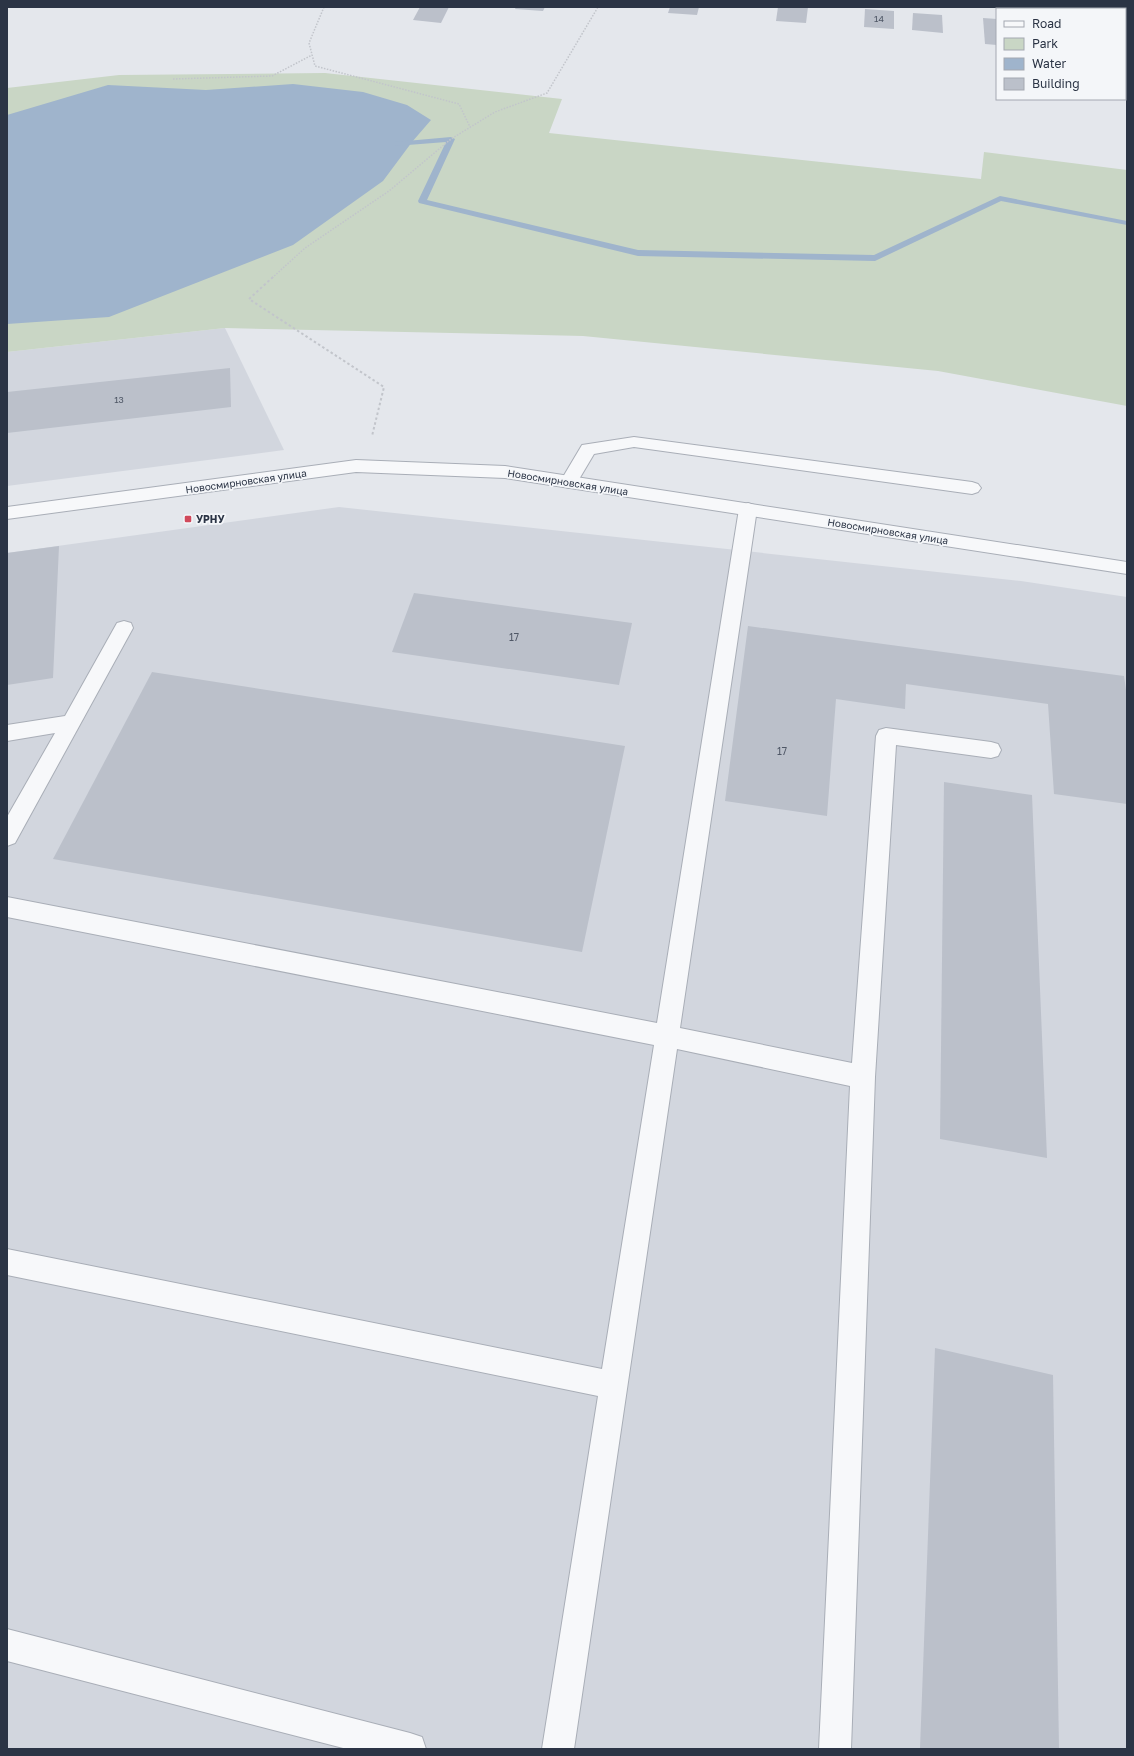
<svg xmlns="http://www.w3.org/2000/svg" width="1134" height="1756" font-family="'Golos Text',sans-serif">
<rect width="100%" height="100%" fill="#e4e7ec"/>
<g fill="#d2d6de">
<path d="M225,328L284,450L7,486V352Z"/>
<path d="M339,507L1021,581L1127,597V1749H7V553Z"/>
</g>
<path fill="#c9d6c5" d="M325,73L562,99L549,133L981,179L984,152L1127,170V406L938,371L583,336L225,328L7,352V88L119,75Z"/>
<path fill="#9fb4cc" d="M293,84L363,92L407,105L431,120L412,142L383,181L293,245L109,317L7,324V115L108,85L206,90Z"/>
<g fill="none" stroke-linecap="round" stroke-linejoin="round">
<path fill="#9fb4cc" fill-rule="evenodd" d="M451,137L455,139L427,200L638,250L874,255L1000,196L1127,221V225L1001,201L875,261L638,256L419,203L418,201L446,142L395,146L391,144L395,142Z"/>
</g>
<g fill="#bbc0ca">
<path d="M420,7H449L441,23L413,20Z"/>
<path d="M516,7H545L543,11L515,9Z"/>
<path d="M670,7H699L697,15L668,13Z"/>
<path d="M778,7H808L806,23L776,21Z"/>
<path d="M865,9L894,11V29L864,27Z"/>
<path d="M913,13L942,15L943,33L912,30Z"/>
<path d="M983,18L997,19V45L985,44Z"/>
<path d="M230,368L231,407L7,433V392Z"/>
<path d="M59,546L53,678L7,685V553Z"/>
<path d="M414,593L632,623L619,685L392,652Z"/>
<path d="M748,626L1124,676L1127,697V804L1054,794L1048,704L906,684L905,709L836,699L827,816L725,801Z"/>
<path d="M152,672L625,746L582,952L53,859Z"/>
<path d="M944,782L1032,795L1047,1158L940,1139Z"/>
<path d="M935,1348L1053,1375L1059,1749H920Z"/>
</g>
<g fill="none" stroke-linecap="round" stroke-linejoin="round">
<defs>
<g id="service">
<path d="M634,437L972,482L978,484L981,488L978,492L972,494L634,447L594,454L575,486L569,488L563,486L560,482L582,445Z"/>
<path d="M748,503L754,505L757,509L680,1028L852,1063L876,736L879,730L886,728L991,742L998,744L1001,750L998,756L991,758L896,745L875,1077L851,1749H819L850,1086L677,1049L574,1749H542L598,1396L7,1275V1249L602,1369L654,1045L7,917V897L657,1023L739,509L742,505Z"/>
<path d="M124,621L131,623L133,628L15,843L7,846V817L55,733L7,741V725L65,716L117,623Z"/>
<path d="M7,1629L410,1733L422,1737L426,1749H347L7,1661Z"/>
</g>
<g id="minor">
<path d="M1042,7H1083L1085,9H1044Z"/>
<path d="M1124,9H1127V15H1125V9Z"/>
</g>
<path id="tertiary" d="M356,460L505,466L1127,562V574L505,478L356,472L7,519V507Z"/>
</defs>
<use href="#service" stroke="#a9aeb7" stroke-width="2"/>
<use href="#minor" stroke="#a9aeb7" stroke-width="2"/>
<use href="#tertiary" stroke="#a9aeb7" stroke-width="2"/>
<g stroke="#c2c5cb" stroke-width="1.5" stroke-dasharray="1.5 1.5" stroke-linecap="butt">
<path d="M324,7L309,43L315,66L459,104L470,127"/>
<path d="M173,79L272,76L312,55"/>
<path d="M272,278L305,248L389,191L451,139L495,112L547,93L598,7"/>
</g>
<path stroke="#c2c5cb" stroke-width="2" stroke-dasharray="2.5 2.5" stroke-linecap="butt" d="M273,277L249,299L384,387L372,436"/>
<use href="#service" fill="#f7f8fa" fill-rule="evenodd"/>
<use href="#minor" fill="#f7f8fa" fill-rule="evenodd"/>
<use href="#tertiary" fill="#f7f8fa" fill-rule="evenodd"/>
</g>
<rect fill="#d1495b" stroke="#f4f6f9" stroke-width="1.5" x="184" y="515" width="8" height="8" rx="2"/>
<g text-anchor="middle" stroke-width="3.5" stroke-linejoin="round" paint-order="stroke">
<g font-size="9" fill="#4f5766">
<text x="879" y="22">14</text>
<text x="119" y="403">13</text>
</g>
<g font-size="10" fill="#2b3445" stroke="#f4f6f9">
<text transform="translate(246 481) rotate(-8)" y="4">Новосмирновская улица</text>
<text transform="translate(568 482) rotate(9)" y="4">Новосмирновская улица</text>
<text transform="translate(888 531) rotate(9)" y="4">Новосмирновская улица</text>
</g>
<g font-size="10" font-weight="bold" fill="#2b3445" stroke="#f4f6f9" text-anchor="start">
<text x="196" y="523">УРНУ</text>
</g>
<g font-size="10" fill="#4f5766">
<text x="514" y="641">17</text>
<text x="782" y="755">17</text>
</g>
</g>
<rect width="1134" height="1756" fill="none" stroke="#2b3445" stroke-width="16"/>
<rect x="996" y="8" width="130" height="92" fill="#f4f6f9" stroke="#a4a8b1"/>
<rect x="1004" y="21" width="20" height="6" fill="#f7f8fa" stroke="#a4a8b1"/>
<text x="1032" y="28" font-size="12" fill="#2b3445">Road</text>
<rect x="1004" y="38" width="20" height="12" fill="#c9d6c5" stroke="#a4a8b1"/>
<text x="1032" y="48" font-size="12" fill="#2b3445">Park</text>
<rect x="1004" y="58" width="20" height="12" fill="#9fb4cc" stroke="#a4a8b1"/>
<text x="1032" y="68" font-size="12" fill="#2b3445">Water</text>
<rect x="1004" y="78" width="20" height="12" fill="#bbc0ca" stroke="#a4a8b1"/>
<text x="1032" y="88" font-size="12" fill="#2b3445">Building</text>
</svg>
